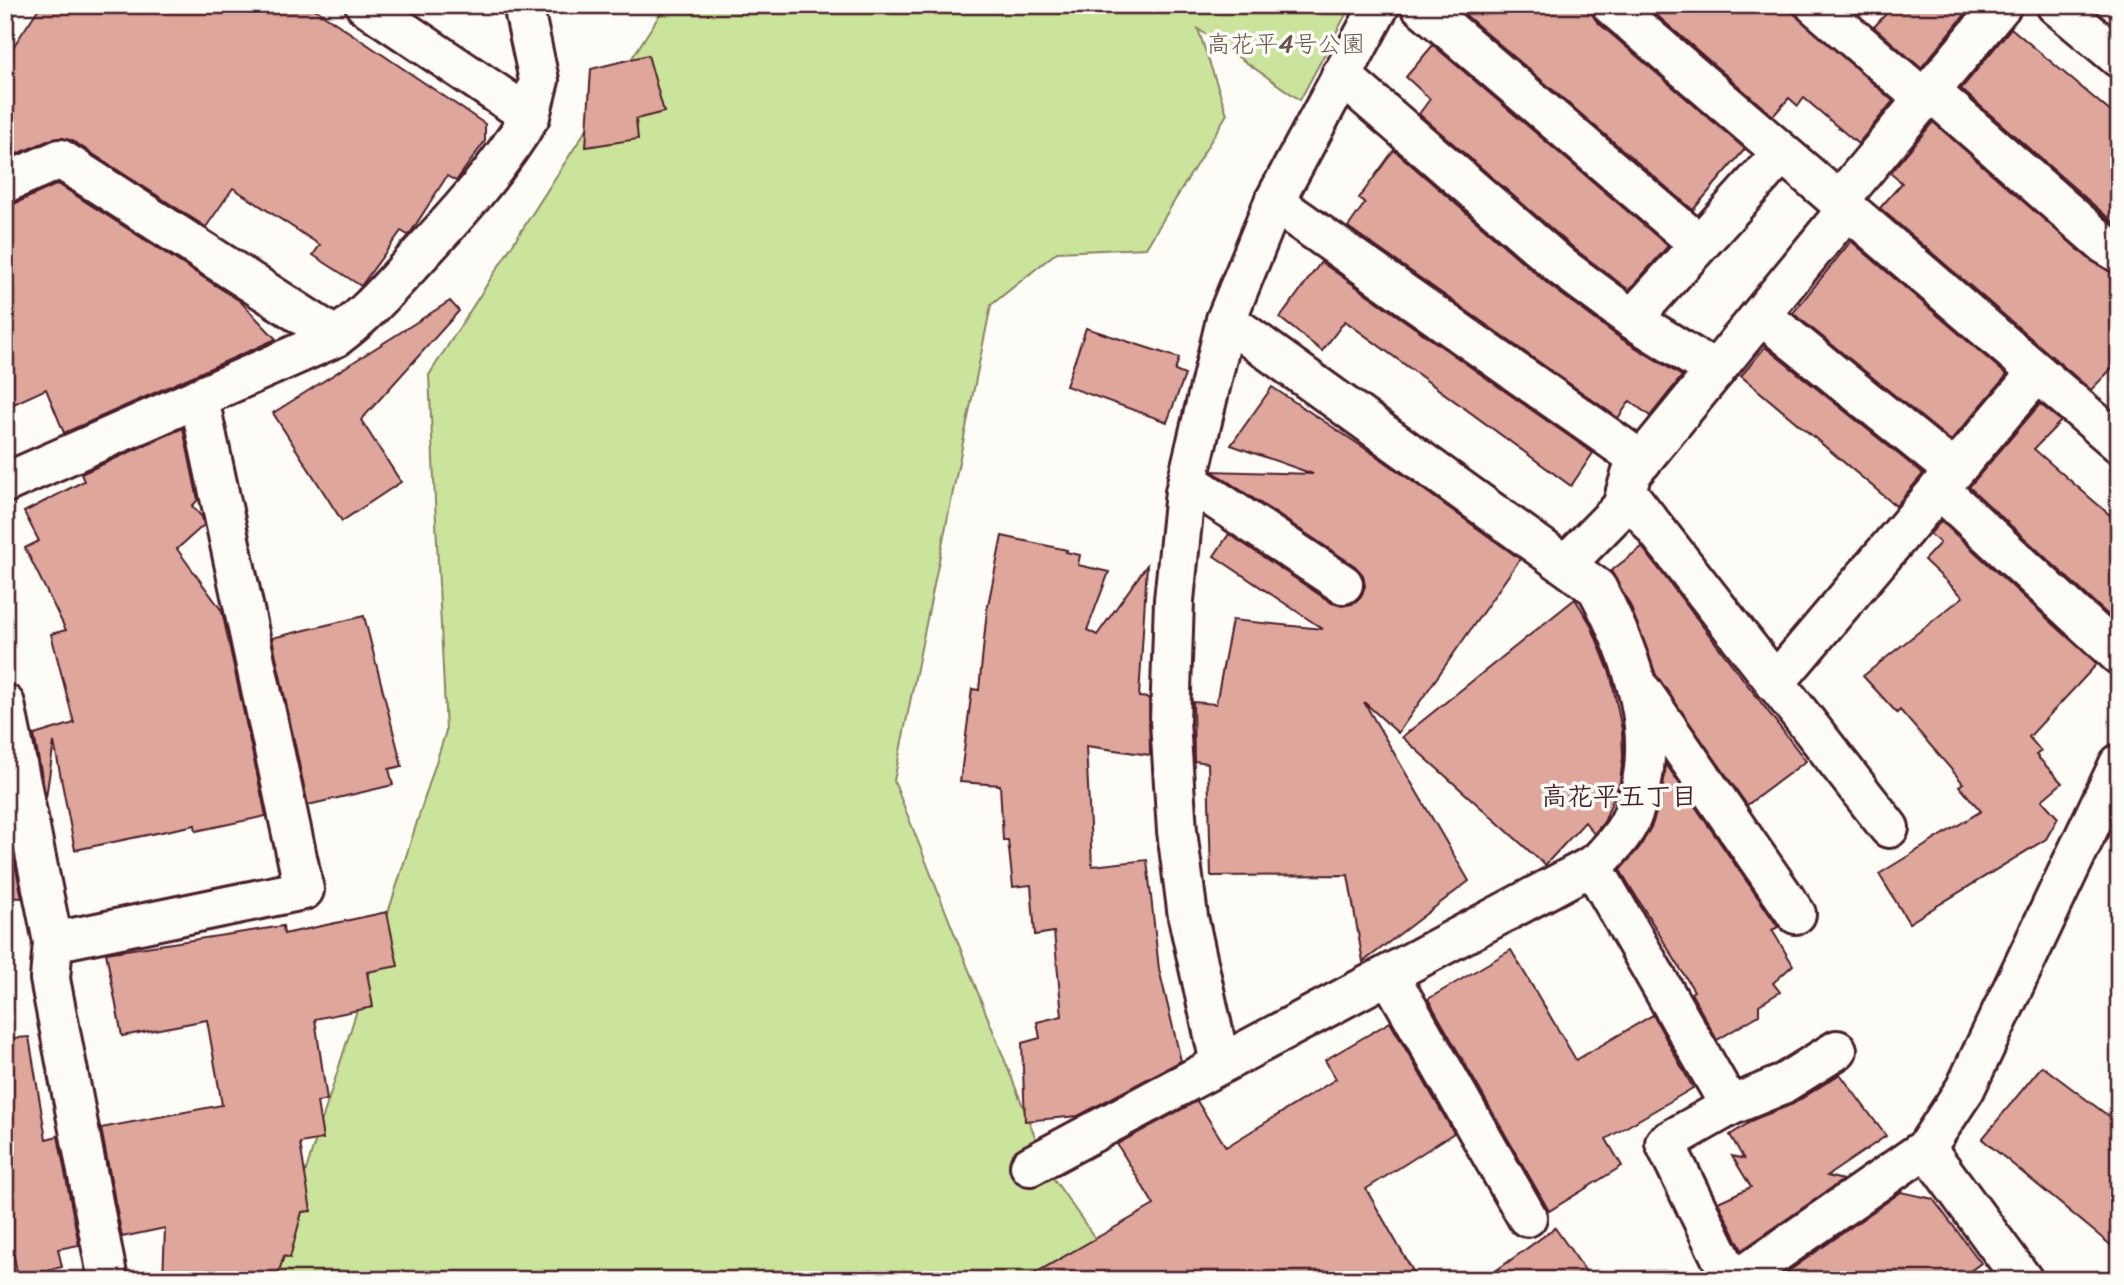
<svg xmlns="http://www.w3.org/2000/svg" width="2124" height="1285" font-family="Sriracha,'Klee One',sans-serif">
<rect width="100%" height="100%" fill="#fdfcf7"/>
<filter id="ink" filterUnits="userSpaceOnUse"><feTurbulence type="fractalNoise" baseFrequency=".0143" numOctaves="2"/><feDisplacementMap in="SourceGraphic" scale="14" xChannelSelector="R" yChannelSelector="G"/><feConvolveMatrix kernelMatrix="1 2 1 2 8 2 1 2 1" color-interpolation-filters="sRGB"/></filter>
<g filter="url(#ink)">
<path fill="#cae59b" stroke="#8a8263" stroke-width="2" d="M666,5H1351L1300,100L1198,29L1227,114L1146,248L1057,252L991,305L894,781L1049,1172L1124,1280H271L446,731L429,375Z"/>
<g fill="#dfa69b" stroke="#4a1f2b" stroke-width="2">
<path d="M41,5H309L485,124V141L456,181L447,176L411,232L408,235L401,231L361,286L313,255L320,245L233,188L206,227L71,140L52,139L12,156L5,138V59Z"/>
<path d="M1468,5H1590L1597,22L1745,149L1693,210L1462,12Z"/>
<path d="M1645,5H1784L1893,101L1858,144L1804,98L1798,106L1789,98L1773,116Z"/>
<path d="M1894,5H1973L1921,68L1874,27Z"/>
<path d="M2011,28L2119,119V227L1961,89Z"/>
<path d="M1433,45L1668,246L1629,290L1576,250L1419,114L1430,99L1406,77Z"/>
<path d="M648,55L664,112L636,119L638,139L586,147L591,69Z"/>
<path d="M1933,122L2090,260L2119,275V361L2091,390L1880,208L1902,183L1890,173Z"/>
<path d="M1394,150L1549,285L1620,338L1682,376L1650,416L1630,401L1618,418L1348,227L1365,203L1359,198Z"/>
<path d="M58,184L240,301L276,339L64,433L46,389L5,408V208Z"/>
<path d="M1851,241L2007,375L1951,441L1793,313Z"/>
<path d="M1321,262L1593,453L1571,486L1345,321L1322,351L1280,318Z"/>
<path d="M450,301L459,311L361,420L401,482L342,521L273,413Z"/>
<path d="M1086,328L1179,358L1175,371L1185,375L1167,422L1066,386Z"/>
<path d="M1765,347L1923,474L1896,506L1741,376Z"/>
<path d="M1272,387L1384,461L1520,559L1398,733L1364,702L1469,881L1363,962L1348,875L1211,876L1208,763L1194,761L1193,702L1216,704L1232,620L1323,629L1214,556L1229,534L1332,603L1342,606L1352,604L1361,597L1365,586L1363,575L1355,566L1212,471L1313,474L1231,445Z"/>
<path d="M2040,404L2061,421L2034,449L2119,523V625L1969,487Z"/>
<path d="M183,428L198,500L192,506L202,517L204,525L177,549L222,611L266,816L196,831L195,825L75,850L54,742L46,798L34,735L74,723L51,634L66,630L25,548L39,541L24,512L84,481L81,474Z"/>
<path d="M1941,521L2097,664L2029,737L2041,751L2036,755L2062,783L2042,800L2058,818L2046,839L1909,923L1879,874L1981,811L1959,786L1963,783L1900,710L1897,713L1863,676L1963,597L1924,560L1940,543L1930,534Z"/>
<path d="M1002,536L1067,550L1066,552L1080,555L1078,565L1109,572L1087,630L1097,635L1147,565L1139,697L1149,698L1150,755L1086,746L1092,866L1147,860L1159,969L1181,1061L1078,1116L1025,1121L1022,1043L1040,1038L1037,1022L1062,1016L1054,932L1035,935L1031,885L1013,887L1008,840H1003L1000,785L960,782L972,689L979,690L987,610Z"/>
<path d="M1642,547L1806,761L1747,805L1656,675L1630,605L1611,571Z"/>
<path d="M1575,599L1590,623L1611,676L1622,730L1623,757L1620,782L1604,822L1594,834L1585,822L1545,865L1402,737Z"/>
<path d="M364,616L402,766L389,769L393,785L308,805L272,638Z"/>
<path d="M1666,764L1778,927L1772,930L1793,965L1773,983L1780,992L1759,1005V1015L1717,1040L1691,993L1694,991L1620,870L1640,847L1652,825L1662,794Z"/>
<path d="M5,816L22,898L5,897Z"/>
<path d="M387,912L398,966L367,972L373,1007L315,1019L327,1100L317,1102L323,1139L300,1143L311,1211L302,1212L290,1258L284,1256L276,1280H163L165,1228L122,1237L101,1128L222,1105L207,1020L122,1036L106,953L283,926L284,934Z"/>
<path d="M1511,950L1576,1060L1653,1015L1693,1088L1606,1139L1622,1166L1549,1211L1428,999Z"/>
<path d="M1390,1022L1454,1133L1366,1189L1418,1280H1023L1154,1205L1117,1144L1197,1101L1226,1147L1336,1079L1325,1060Z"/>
<path d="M29,1037L46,1139L58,1136L79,1245L58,1249L62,1267L18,1276L5,1214V1039Z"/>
<path d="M2042,1066L2119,1124V1252L1982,1139Z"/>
<path d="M1840,1074L1886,1136L1827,1176L1843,1180L1742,1250L1718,1202L1751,1187L1732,1156L1744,1159L1730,1135L1755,1119L1793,1104Z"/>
<path d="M1901,1192L1933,1199L1981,1263L1958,1280H1776Z"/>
<path d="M1555,1228L1592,1280H1483Z"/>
</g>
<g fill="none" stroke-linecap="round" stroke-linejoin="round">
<defs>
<g id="minor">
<path d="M365,5L530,116L539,80L523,5"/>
<path d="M1420,5L1699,244"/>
<path d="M1611,5L2119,443"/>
<path d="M1815,5L1924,99"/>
<path d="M2056,5L2119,58"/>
<path d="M1341,75L1562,267L1632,319L1715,371"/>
<path d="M1930,91L2104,244L2119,253"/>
<path d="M5,183L60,159L336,337"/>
<path d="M1274,202L1642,461"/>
<path d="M1838,202L2002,5"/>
<path d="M1761,315L1954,471"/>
<path d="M1632,319L1782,153"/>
<path d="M1188,481L1343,584"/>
<path d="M5,483L336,337C366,315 388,289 413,262C455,217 499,169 530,116"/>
<path d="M1939,489L2119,655"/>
<path d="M1626,491L1889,828"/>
<path d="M1566,564L1622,507L1631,474L1847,209"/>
<path d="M1775,683L2037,373"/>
<path d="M1642,691L1796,914"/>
<path d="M5,704L53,942L50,979L108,1280"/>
<path d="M1592,865L1730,1106"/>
<path d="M53,942L304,890L199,399"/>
<path d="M1389,975L1527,1217"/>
<path d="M1220,1063L1188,917L1177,831L1170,721L1174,600L1185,492L1226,320L1274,202L1380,5"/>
<path d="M1926,1148L2023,1280"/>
<path d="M1030,1166L1597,863C1611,848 1625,834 1632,816C1664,740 1632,655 1597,588L1226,320"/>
<path d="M1732,1280L1665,1143L1730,1106L1781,1085L1837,1050"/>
<path d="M1737,1280L1926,1148L1965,1089L2119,764"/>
</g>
</defs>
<use href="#minor" stroke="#4a1f2b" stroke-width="44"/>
<use href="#minor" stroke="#fdfcf7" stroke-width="38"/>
</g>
</g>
<g text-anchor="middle" stroke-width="7" stroke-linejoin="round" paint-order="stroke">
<g font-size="24" fill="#6a5047" stroke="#fdfcf7">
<text x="1286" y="52">高花平4号公園</text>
</g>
<g font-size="26" font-weight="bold" fill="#4a1f2b" stroke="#fdfcf7">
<text x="1619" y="805">高花平五丁目</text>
</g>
</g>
<rect width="2124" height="1285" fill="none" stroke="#fdfcf7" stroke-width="28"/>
<rect x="14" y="14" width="2096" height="1257" fill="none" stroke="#4a1f2b" stroke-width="2.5" filter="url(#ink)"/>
</svg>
